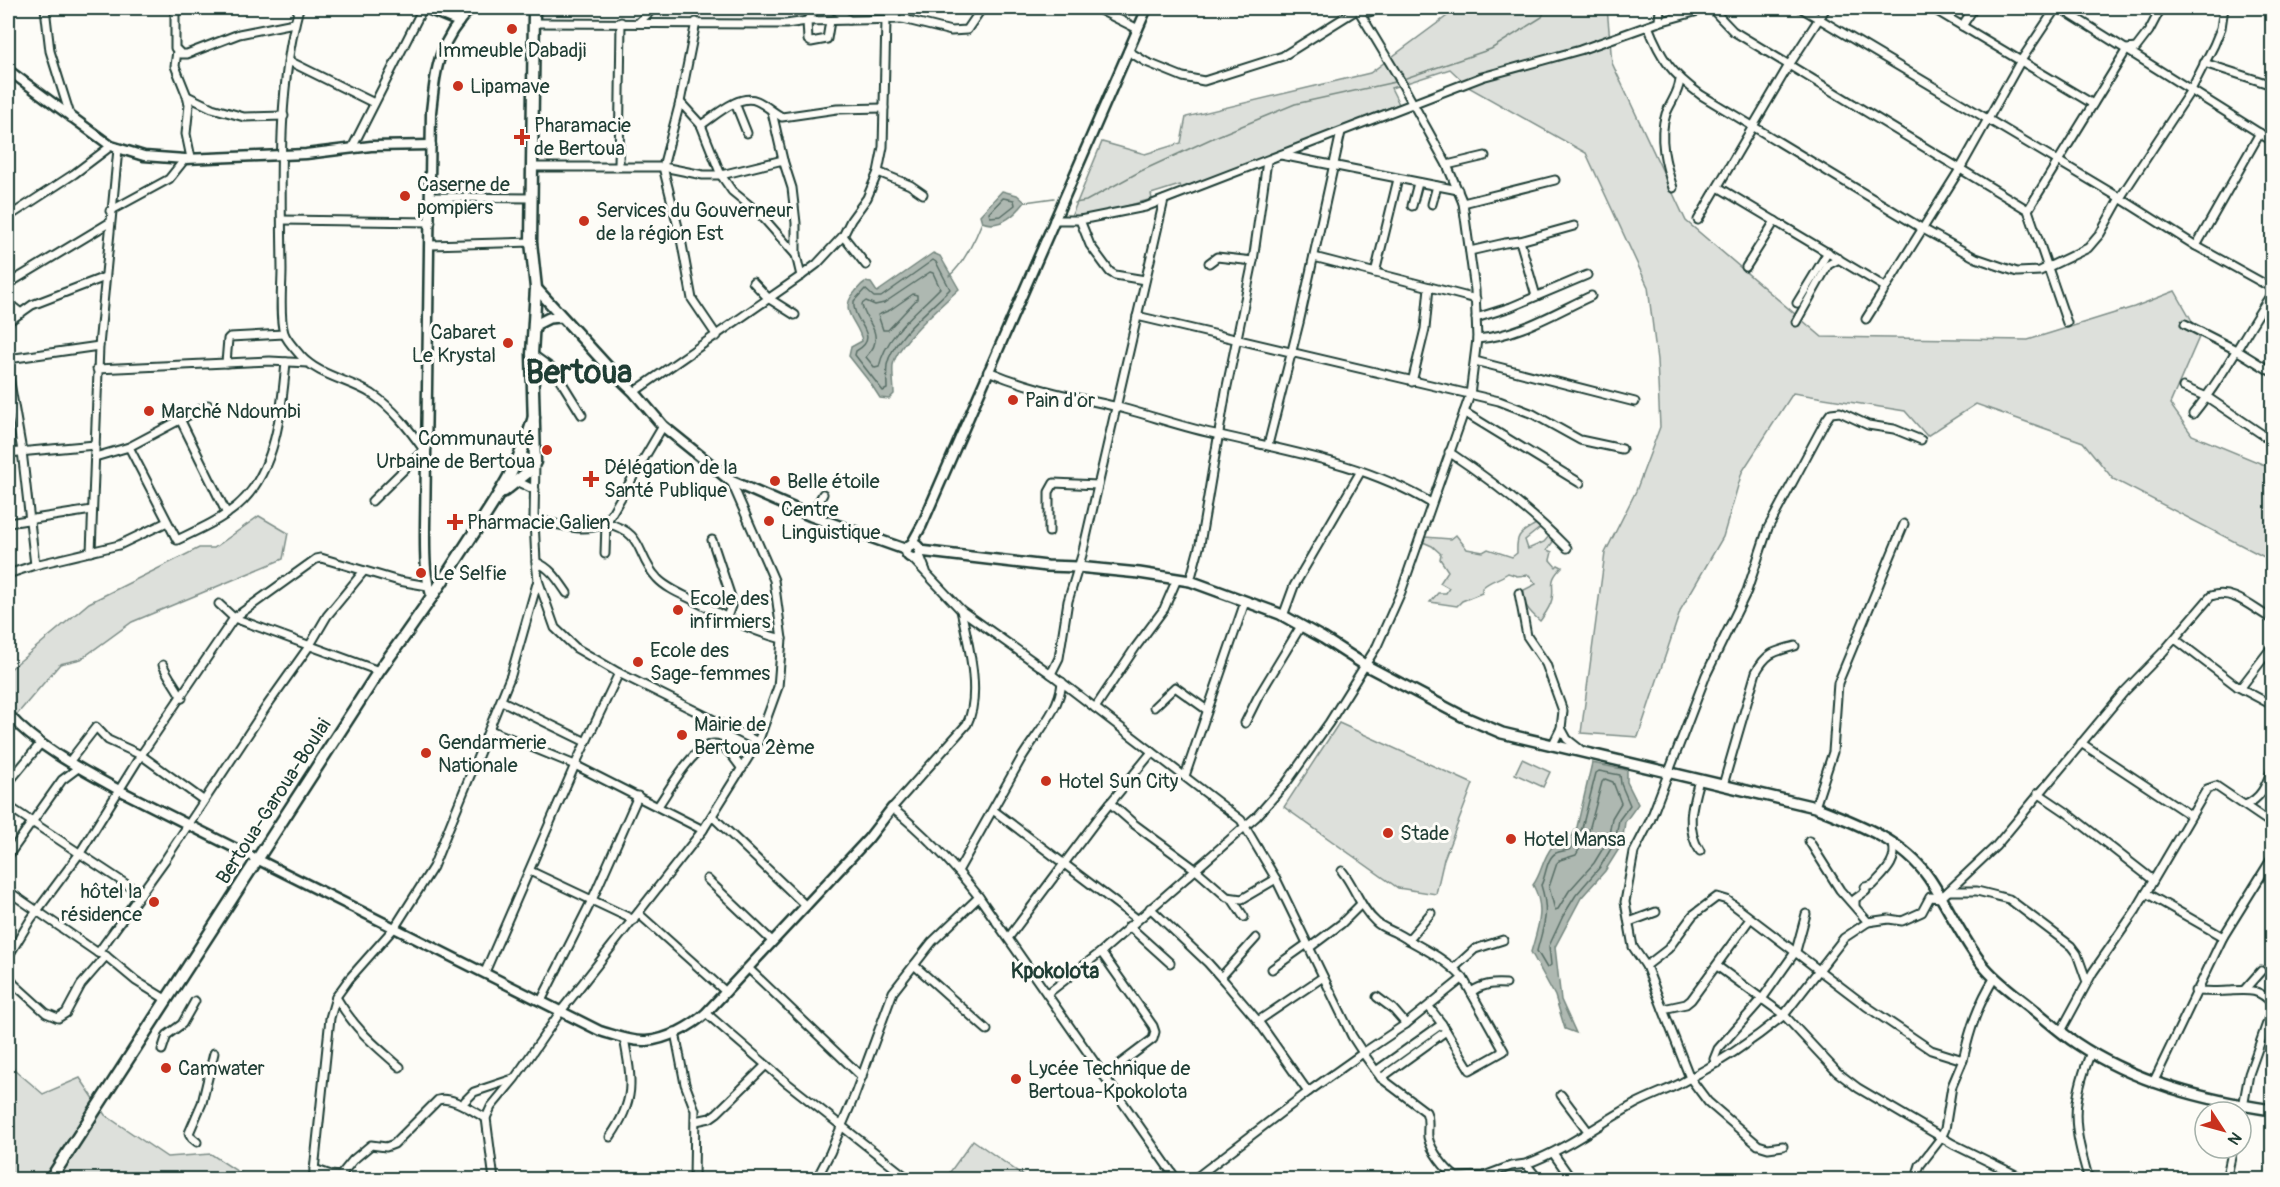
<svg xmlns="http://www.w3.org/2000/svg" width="2280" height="1187" font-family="Pangolin,sans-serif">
<rect width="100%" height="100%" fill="#fdfcf7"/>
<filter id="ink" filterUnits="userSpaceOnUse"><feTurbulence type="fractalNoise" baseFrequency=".0167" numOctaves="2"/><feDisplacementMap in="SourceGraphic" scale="12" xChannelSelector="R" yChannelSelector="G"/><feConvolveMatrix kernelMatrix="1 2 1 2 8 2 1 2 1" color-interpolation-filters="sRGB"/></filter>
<g filter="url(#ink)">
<g fill="#dde0db" stroke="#7e8e88" stroke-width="1.5">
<path d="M1458,8H1607L1612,63L1686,221L1822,337L2028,340L2134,307L2175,291L2200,335L2170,404L2192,435L2272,468V561L2113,479L2083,442L1976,404L1927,436L1905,411L1793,393L1742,472L1723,537L1681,609L1638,737L1581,733L1605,553L1636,491L1660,427L1657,360L1648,287L1586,153L1470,88L1450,69L1391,88L1399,104L1182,190L1180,185L1151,194L1152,199L1112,210L1071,217L1102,142L1145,154L1181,143L1186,117L1370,73Z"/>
<path d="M259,516L288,533L283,559L132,622L81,659L60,664L8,725V671L89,603L199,548H214Z"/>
<path d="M1536,524L1540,528L1525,540L1528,549L1544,542L1550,535L1555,539L1547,550L1552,552L1550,560L1556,567L1558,565L1562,567C1547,582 1555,584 1552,599C1550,608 1545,614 1540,621C1530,612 1522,605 1524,590L1536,584L1529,575L1517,576L1508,573C1498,580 1490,580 1482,588V593L1462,601L1457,606L1430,602L1438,593H1446L1449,588L1440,583L1448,571L1440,559L1441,554L1432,546L1423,542L1425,537L1451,539L1456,535L1467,549L1483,552L1488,549L1512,557L1517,553C1516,533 1521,533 1536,524Z"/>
<path d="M1339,723L1473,784L1444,859L1436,894L1398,888L1284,807Z"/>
<path d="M1522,759L1550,772L1543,787L1515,774Z"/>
<path d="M8,1064L43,1094L80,1078L105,1115L167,1157L211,1154L249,1179H8Z"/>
<path d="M973,1140L1028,1179H945Z"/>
</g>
<g fill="#aeb8b1" stroke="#75877f" stroke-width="1.5">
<path d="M1002,191L1017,195L1025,202C1015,215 1000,229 982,222L980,215Z"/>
<path d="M933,253L940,256L959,289C941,306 898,342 893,365C892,374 894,385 894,394L889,399L880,398L871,384L849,356L851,347L862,341C859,322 837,311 855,292C859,287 860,285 865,282L871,283L877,292Z"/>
<path d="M1592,763L1627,770V782L1638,804L1625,822L1622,844L1605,871L1581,898L1555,947L1561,1000L1576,1033L1565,1029L1555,996L1531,952C1538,927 1546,909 1533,885C1542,873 1542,859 1552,847L1567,845L1577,827Z"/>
</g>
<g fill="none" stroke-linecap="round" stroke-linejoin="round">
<g stroke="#586e66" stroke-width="1.5">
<path d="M1003,198L1014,200L1015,205L1001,216L990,217L989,213Z"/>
<path d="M933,260L936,262L950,289C931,309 892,338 887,365C886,373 887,382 887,389L883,391L855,355L856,351C883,336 851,322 854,301L865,289L874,297H881Z"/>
<path d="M930,272L933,273L940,288C918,311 886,334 879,367L875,368L866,357C868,353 873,350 874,345C880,329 863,318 862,304L866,301L875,305L884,303Z"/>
<path d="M913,294L917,295V299L888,330H883L878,315L890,310Z"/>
<path d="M1599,771L1620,775L1621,784L1630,805L1619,820L1615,842L1600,867L1576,895L1563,916L1549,946L1551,965L1547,968L1537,951C1544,923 1550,914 1541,885C1546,877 1546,858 1556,853C1559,851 1566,851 1571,849L1582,828L1596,773Z"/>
<path d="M1605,779L1613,782L1621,803L1612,818L1608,840L1594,863L1569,891L1558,909L1555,910L1549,887L1557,863L1560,860L1576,855L1588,834L1602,782Z"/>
</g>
<g stroke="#75877f" stroke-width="1.5">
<path d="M1406,78L1491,49L1542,17L1546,8"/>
<path d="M1025,202L1054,198"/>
<path d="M1075,203L1086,201L1141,171L1215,137L1295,104L1395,82"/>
<path d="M949,276C963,265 976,238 982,222"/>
</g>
<defs>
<g id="minor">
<path d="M45,8L50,51L71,118"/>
<path d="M175,8V48L181,54H187L239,34L294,23"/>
<path d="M299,8C277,88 281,186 282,270C282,287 279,317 284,333C287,341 295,349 300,355C318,376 350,380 372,394C394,409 409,429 424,450L427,448"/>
<path d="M816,8L807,21L808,40L811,42L827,39L830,21"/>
<path d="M833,8L849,20"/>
<path d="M1096,8L1138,29"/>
<path d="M1711,8L1733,31L2028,210L2067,323"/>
<path d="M1801,8L2120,198L2196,246L2272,288"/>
<path d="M1932,8L2093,104"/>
<path d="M2060,8L2272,141"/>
<path d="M903,19L951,31L967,30L982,8"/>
<path d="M639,22L654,8"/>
<path d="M696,22L680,102L663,167L681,239L692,299L717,336"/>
<path d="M1659,22L1660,8"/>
<path d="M534,23L786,24L807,21L903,19L911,8"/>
<path d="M1648,26C1661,59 1672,74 1701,95L1923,229L1976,258L2017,272L2040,271L2088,248L2100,234L2120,198L2191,90L2214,45L2221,28L2224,8"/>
<path d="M1962,26L1974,8"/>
<path d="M177,51L175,66L187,96L189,105L186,134L191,158"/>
<path d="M1128,51L1146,62L1183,77L1204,81L1283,56L1358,9L1369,12L1381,8"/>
<path d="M289,61L374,103"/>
<path d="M2204,63L2272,85"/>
<path d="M187,96L212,108L244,117L284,116"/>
<path d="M680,102L701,125L721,175L732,191L759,213L796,255"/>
<path d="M735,103L747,133"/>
<path d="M772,112L783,160L792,188L796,223V255L801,276"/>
<path d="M701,125C715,116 739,93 757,101C766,105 774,113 782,117L837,109L884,108"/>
<path d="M352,148L423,8"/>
<path d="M1281,155L1458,190"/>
<path d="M1447,165L1485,156"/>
<path d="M619,166L621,22"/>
<path d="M533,167H663L703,175H721L783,160"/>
<path d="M878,172L910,185L923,194"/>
<path d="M1718,187L1885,287"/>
<path d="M1673,188C1666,166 1658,138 1666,114C1671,101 1678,95 1680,80"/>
<path d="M431,197L532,198"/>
<path d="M1463,203L1555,180"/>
<path d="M1432,204L1437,186"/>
<path d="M1412,206L1418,183"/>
<path d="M2028,210L2127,49L2136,48L2149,31L2161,8"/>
<path d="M110,211L169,179L185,159"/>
<path d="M8,217L74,174L111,146"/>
<path d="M282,220L431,222"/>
<path d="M1054,220H1080L1145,207L1482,77L1580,50L1659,22L1709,8"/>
<path d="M1080,220L1090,245L1110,272L1115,275L1145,280"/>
<path d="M1698,220L1789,65L1826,8"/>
<path d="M843,236L866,265"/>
<path d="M1520,241L1536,296"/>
<path d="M430,245L531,242"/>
<path d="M2196,246L2260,133"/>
<path d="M1470,251L1505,243L1520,241L1574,226"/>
<path d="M1314,257L1476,299"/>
<path d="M1209,263L1217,257L1253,261"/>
<path d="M1746,267L1775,221"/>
<path d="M1375,273L1398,179"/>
<path d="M753,282L768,298L795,315"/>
<path d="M8,284L109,223"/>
<path d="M8,303L21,313"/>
<path d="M1797,303L1828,252"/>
<path d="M1137,316L1499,401L1533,414L1580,440L1622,449"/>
<path d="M1476,318L1511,307L1587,275"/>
<path d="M1866,319L1960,169L2020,62L2056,8"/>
<path d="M8,322L32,305L105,277"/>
<path d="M1796,322L1828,265L1839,259"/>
<path d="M2185,324L2238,351L2272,372"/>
<path d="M1477,339C1518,336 1554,313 1591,296"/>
<path d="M532,354L554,370L582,415"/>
<path d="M8,359L99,346"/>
<path d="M1475,361L1635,402"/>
<path d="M226,363L270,361L308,363"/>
<path d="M97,369L226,363L228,339L230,337L284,334"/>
<path d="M8,371L22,451L35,565"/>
<path d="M988,371C1030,389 1070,396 1114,406C1150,415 1184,428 1220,435C1292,452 1366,464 1431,503"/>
<path d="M1412,382L1425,329L1429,287"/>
<path d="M2183,387L2207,397L2272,441"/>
<path d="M634,392L801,276L817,264L843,236L851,220L867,198L878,172L883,147L886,20"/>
<path d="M1464,412L1580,483"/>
<path d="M2193,414C2224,376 2245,333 2272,293"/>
<path d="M180,419L227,514"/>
<path d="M1921,440L1894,429L1868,425L1840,412L1831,413L1826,420L1768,528L1747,591L1706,675L1650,821L1634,852L1625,902L1633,947L1646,966L1668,949L1693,915L1717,897L1727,900L1866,1006L1931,1050L1963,1060C1970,1029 1978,1004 1995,977"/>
<path d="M1268,445L1299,323L1341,132"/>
<path d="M129,447L208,405"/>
<path d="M1449,452C1491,480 1532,512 1567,548"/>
<path d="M8,453L95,445"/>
<path d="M521,455L535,462L534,519L536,562L538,580L555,628L576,648L619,673L758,742"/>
<path d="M95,457L129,447L177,540C198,530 219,521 237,506C276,473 282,409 286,362"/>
<path d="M516,481L535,490"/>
<path d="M372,501L424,450"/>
<path d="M811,516L823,494"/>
<path d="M534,519C557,524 583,534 606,523L663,426"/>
<path d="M8,523L92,510"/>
<path d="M1049,532V492L1054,483L1098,485"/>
<path d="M712,540L731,597V606L727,617"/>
<path d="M91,552L99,346L118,149"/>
<path d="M919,553L926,571"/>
<path d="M605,554L606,523C646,533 635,555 657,578C666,588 681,594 693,600C722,615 750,631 782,639"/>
<path d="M911,557L961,610L1051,674L1241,820L1276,879L1352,1036L1363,1053L1308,1092L1193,1180"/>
<path d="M536,562C551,568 558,580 567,593"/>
<path d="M8,574L35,565L119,545L167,522"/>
<path d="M1190,581L1200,544L1226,391L1253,261L1267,161"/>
<path d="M1519,593L1527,636L1546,664L1563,711L1561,728L1552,746"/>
<path d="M219,604L234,618L379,671"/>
<path d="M961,610C968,643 982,694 967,724L892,808C925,834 953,864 979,897L1177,1180"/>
<path d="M1283,616L1294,586L1361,471"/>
<path d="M2175,639L2238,687L2242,686L2272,647"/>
<path d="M163,665C168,677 176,686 182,698"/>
<path d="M1051,674L1059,658L1068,601L1082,555L1164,200"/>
<path d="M2238,687L2272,705"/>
<path d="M502,701L586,742"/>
<path d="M1154,707L1175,687L1207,710"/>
<path d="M1095,708L1135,648L1164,609L1177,579"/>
<path d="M1245,723L1258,697L1301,626"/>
<path d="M1561,728L1567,739L1581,750"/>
<path d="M490,730L575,765L703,830"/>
<path d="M2081,743L2190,815"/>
<path d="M69,762L96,727L108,740L141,755L203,800"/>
<path d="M1185,776L1245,602"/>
<path d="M1699,780C1692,805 1685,829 1700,851"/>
<path d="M8,783L41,743"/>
<path d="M1723,785L1756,672C1767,652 1774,652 1795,646"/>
<path d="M2038,793L2066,812L2153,880"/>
<path d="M1110,803L1134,824L1195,869L1227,897L1242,899L1276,879"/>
<path d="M2245,805C2262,798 2266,785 2272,769"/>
<path d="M8,806L141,894"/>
<path d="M658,806C669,791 698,736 719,745C729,749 736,761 742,769"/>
<path d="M1815,807L1833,752L1838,683L1904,524"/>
<path d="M993,810L1137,919"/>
<path d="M712,816L806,906"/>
<path d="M1809,841L1840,890L1868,922"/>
<path d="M8,856L62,780L78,768"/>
<path d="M530,871L634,920"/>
<path d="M958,871C979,834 1000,796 1021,759C1035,735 1060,710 1062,682"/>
<path d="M1342,871C1355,887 1360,908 1376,922C1381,927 1390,930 1396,933C1419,946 1445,958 1463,978L1504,1051L1470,1070L1442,1024L1429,1007"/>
<path d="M707,879L772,941"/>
<path d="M8,891L98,953"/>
<path d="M1949,891H1977L2009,899L2071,946L2077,954L2087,982"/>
<path d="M2146,893L2223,937"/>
<path d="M1232,899L1244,917"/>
<path d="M1855,906V899L1866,891L1865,887L1873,885C1884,873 1898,862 1893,844"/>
<path d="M1150,908L1208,963L1225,982L1258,1021L1308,1092"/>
<path d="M639,914L726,992"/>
<path d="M1629,922L1656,912"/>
<path d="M1129,926L1170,963"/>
<path d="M1009,937L1102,813L1152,752"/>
<path d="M1408,940L1431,913"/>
<path d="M1309,948L1341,924L1361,904"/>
<path d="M1101,952L1153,1026L1155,1032L1153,1039L1104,1076"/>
<path d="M8,957L31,919L80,853L141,755L234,618L316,559L321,558L399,581L428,586"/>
<path d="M914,965L987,1030"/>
<path d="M1646,966L1690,1078L1708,1102L1758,1145L1768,1148L1783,1146"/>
<path d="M748,968L862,1077"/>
<path d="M1454,968L1475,949L1503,940"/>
<path d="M1272,969L1307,944"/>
<path d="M485,972L575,765L619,673"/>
<path d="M8,975L14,984L46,1013L58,1018L66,1013L81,985L106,956"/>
<path d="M1221,977L1256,938"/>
<path d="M1463,978L1406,1024L1363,1053L1381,1078L1426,1112C1430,1121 1427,1128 1428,1137C1431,1151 1445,1169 1456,1177L1484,1176L1511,1166L1526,1164"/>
<path d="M2245,989L2261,971"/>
<path d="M2195,991C2207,991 2218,992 2229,991C2247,990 2260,988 2272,1004"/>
<path d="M1471,992C1483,984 1493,983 1506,984"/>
<path d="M1047,994L1101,952L1257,816L1287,782L1329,723L1377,646L1401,592L1470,395L1477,339L1475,290L1463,203L1447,165L1396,73L1357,8"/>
<path d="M336,997C356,1030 371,1042 400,1067"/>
<path d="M1377,997L1393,1009L1406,1024"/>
<path d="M167,1000L136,981L106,956L98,953L165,860L266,707L310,645L327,616L364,571"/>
<path d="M541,1001L592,900L638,796"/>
<path d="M1663,1009L1686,1004L1691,1000L1750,919"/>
<path d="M706,1013L787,1083L910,1180"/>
<path d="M1258,1021L1323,977"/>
<path d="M2061,1031L2093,972L2136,910L2207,789L2216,786L2272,824"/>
<path d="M675,1032L685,1084L695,1110L694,1180"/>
<path d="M162,1050L167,1035L182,1024L195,1001"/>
<path d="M1718,1063L1714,1059L1718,1049L1762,999L1796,951L1806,914"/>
<path d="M1376,1071L1442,1024"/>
<path d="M1381,1078L1446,1031"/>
<path d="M2153,1083L2223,937L2272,858"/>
<path d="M1561,1095L1588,1131"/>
<path d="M465,1101L474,1092L513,1079"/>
<path d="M2241,1118L2249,1074L2272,1009"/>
<path d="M696,1121L710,1118L717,1113L766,1065"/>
<path d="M610,1137C636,1100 632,1081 624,1038"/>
<path d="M197,1142L192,1138L189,1133L202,1103L214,1053"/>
<path d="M1553,1153L1572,1180"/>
<path d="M314,1169L331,1175L340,1176L353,1160L371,1145L386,1147L394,1144L438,1100C453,1096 472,1111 486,1118"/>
<path d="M1918,1171L1920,1165L1941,1138L1945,1129L1952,1086L1963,1060"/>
<path d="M313,1180L330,1018L336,997L349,979L395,927L433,867L511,675L538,580"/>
<path d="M494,1180L486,1118L491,1107L515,1078L561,1011L703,830L758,742L778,687L782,639L774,580L731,481"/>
<path d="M816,1180L830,1153L854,1097L893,992L932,942L979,897"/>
<path d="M1539,1180L1526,1164C1565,1150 1599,1124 1635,1104C1650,1096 1666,1091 1681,1083C1718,1064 1751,1042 1784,1015L1717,966"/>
<path d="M2026,1180L1953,1144L1858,1088L1837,1072L1784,1015L1844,938L1868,922L1889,919L1902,921L1922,912L1930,897L1941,898L1996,846L2124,692L2163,652L2211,596C2233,588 2253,609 2272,619"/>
<path d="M2089,1180C2073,1126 2070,1105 2091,1052"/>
<path d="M2226,1180L2233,1148"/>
</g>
<g id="tertiary">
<path d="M425,8L459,22"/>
<path d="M8,70L111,146L144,156L185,159L306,154L371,146L431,145"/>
<circle cx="913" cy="551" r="7"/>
<path d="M911,545L922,525L1147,8"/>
<path d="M432,598C424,574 425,551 425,526L431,112C436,67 438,42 471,8"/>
<path d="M8,714C36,746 82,770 119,790L600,1031C614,1035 631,1042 646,1041C666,1040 692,1026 706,1013L868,839L892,808"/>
</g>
<g id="secondary">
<path d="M536,288L609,368L634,392L663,426L731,481L811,516L907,550"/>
<path d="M535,329V325L549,318L561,317"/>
<path d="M920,551L1047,566L1078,567L1139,573L1190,581L1280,614L1323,638L1365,665L1462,716L1502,733L1815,807C1856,823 1903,840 1929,878C1948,906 1961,937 1982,964C1995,981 2016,995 2033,1009C2047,1020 2061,1033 2076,1043C2134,1082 2204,1100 2272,1110"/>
</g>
<g id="trunk">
<path d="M504,491L528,472L535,462L532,354L536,288L531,242L534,12"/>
<path d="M50,1180L379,671C410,629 440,586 468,542C496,499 519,467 534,417"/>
</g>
</defs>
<use href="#minor" stroke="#1f3d34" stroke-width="11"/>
<use href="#tertiary" stroke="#1f3d34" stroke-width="13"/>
<use href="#secondary" stroke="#1f3d34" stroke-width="14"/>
<use href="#trunk" stroke="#1f3d34" stroke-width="15"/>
<use href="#minor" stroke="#fdfcf7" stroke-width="7"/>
<use href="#tertiary" stroke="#fdfcf7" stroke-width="8"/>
<use href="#secondary" stroke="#fdfcf7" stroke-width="9"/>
<use href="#trunk" stroke="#fdfcf7" stroke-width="10"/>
</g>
</g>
<g fill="#c8321e" stroke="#fdfcf7" stroke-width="2">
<circle cx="512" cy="29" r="6"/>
<circle cx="458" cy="86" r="6"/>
<path d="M519 128h6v6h6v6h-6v6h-6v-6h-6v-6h6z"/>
<circle cx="405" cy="196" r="6"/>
<circle cx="584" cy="221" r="6"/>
<circle cx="508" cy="343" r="6"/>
<circle cx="1013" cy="400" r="6"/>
<circle cx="149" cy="411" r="6"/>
<circle cx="547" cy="450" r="6"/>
<path d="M588 470h6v6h6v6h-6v6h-6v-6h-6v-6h6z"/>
<circle cx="775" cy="481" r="6"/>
<circle cx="769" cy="521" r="6"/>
<path d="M452 513h6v6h6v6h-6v6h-6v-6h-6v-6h6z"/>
<circle cx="421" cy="573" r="6"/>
<circle cx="678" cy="610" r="6"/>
<circle cx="638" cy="662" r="6"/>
<circle cx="682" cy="735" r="6"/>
<circle cx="426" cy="753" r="6"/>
<circle cx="1046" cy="781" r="6"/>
<circle cx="1388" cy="833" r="6"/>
<circle cx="1511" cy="839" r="6"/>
<circle cx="154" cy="902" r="6"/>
<circle cx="166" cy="1068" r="6"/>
<circle cx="1016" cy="1079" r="6"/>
</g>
<g text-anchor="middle" stroke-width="6" stroke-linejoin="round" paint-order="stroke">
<g font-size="20" fill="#1f3d34" stroke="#fdfcf7" text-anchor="start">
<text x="512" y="57" text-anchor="middle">Immeuble Dabadji</text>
<text x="470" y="93">Lipamave</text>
<text x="534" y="132">Pharamacie<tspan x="534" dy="23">de Bertoua</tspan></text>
<text x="417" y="191">Caserne de<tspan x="417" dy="23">pompiers</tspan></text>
<text x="596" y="217">Services du Gouverneur<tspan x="596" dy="23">de la région Est</tspan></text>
<text x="496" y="339" text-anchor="end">Cabaret<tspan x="496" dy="23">Le Krystal</tspan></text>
<text x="1025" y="407">Pain d'or</text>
<text x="161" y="418">Marché Ndoumbi</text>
<text x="535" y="445" text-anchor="end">Communauté<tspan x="535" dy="23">Urbaine de Bertoua</tspan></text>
<text x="604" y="474">Délégation de la<tspan x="604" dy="23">Santé Publique</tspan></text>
<text x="787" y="488">Belle étoile</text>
<text x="781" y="516">Centre<tspan x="781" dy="23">Linguistique</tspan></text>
<text x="467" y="529">Pharmacie Galien</text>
<text x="433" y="580">Le Selfie</text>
<text x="690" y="605">Ecole des<tspan x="690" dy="23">infirmiers</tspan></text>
<text x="650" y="657">Ecole des<tspan x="650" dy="23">Sage-femmes</tspan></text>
<text x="694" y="731">Mairie de<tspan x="694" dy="23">Bertoua 2ème</tspan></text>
<text x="438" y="749">Gendarmerie<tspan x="438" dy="23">Nationale</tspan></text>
<text x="1058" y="788">Hotel Sun City</text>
<text x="1400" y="840">Stade</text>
<text x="1523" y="846">Hotel Mansa</text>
<text x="142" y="898" text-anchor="end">hôtel la<tspan x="142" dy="23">résidence</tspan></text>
<text x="178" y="1075">Camwater</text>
<text x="1028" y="1075">Lycée Technique de<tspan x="1028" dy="23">Bertoua-Kpokolota</tspan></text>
</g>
<g font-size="20" fill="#1f3d34" stroke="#fdfcf7">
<text transform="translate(273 801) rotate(-57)" y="7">Bertoua-Garoua-Boulai</text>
</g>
<g font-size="21" font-weight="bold" fill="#1f3d34" stroke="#fdfcf7">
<text x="1055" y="978">Kpokolota</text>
</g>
<g font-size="32" font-weight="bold" fill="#1f3d34" stroke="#fdfcf7">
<text x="579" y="383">Bertoua</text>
</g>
</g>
<rect width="2280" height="1187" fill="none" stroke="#fdfcf7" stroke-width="30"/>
<rect x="15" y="15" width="2250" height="1157" fill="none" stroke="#1f3d34" stroke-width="2" filter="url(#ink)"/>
<g transform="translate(2223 1130) rotate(126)"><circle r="28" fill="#fdfcf7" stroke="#a4b0a9" stroke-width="1.5"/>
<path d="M0-4.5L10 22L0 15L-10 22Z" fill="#c8321e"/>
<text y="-9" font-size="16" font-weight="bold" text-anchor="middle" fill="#1f3d34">N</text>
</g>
</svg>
